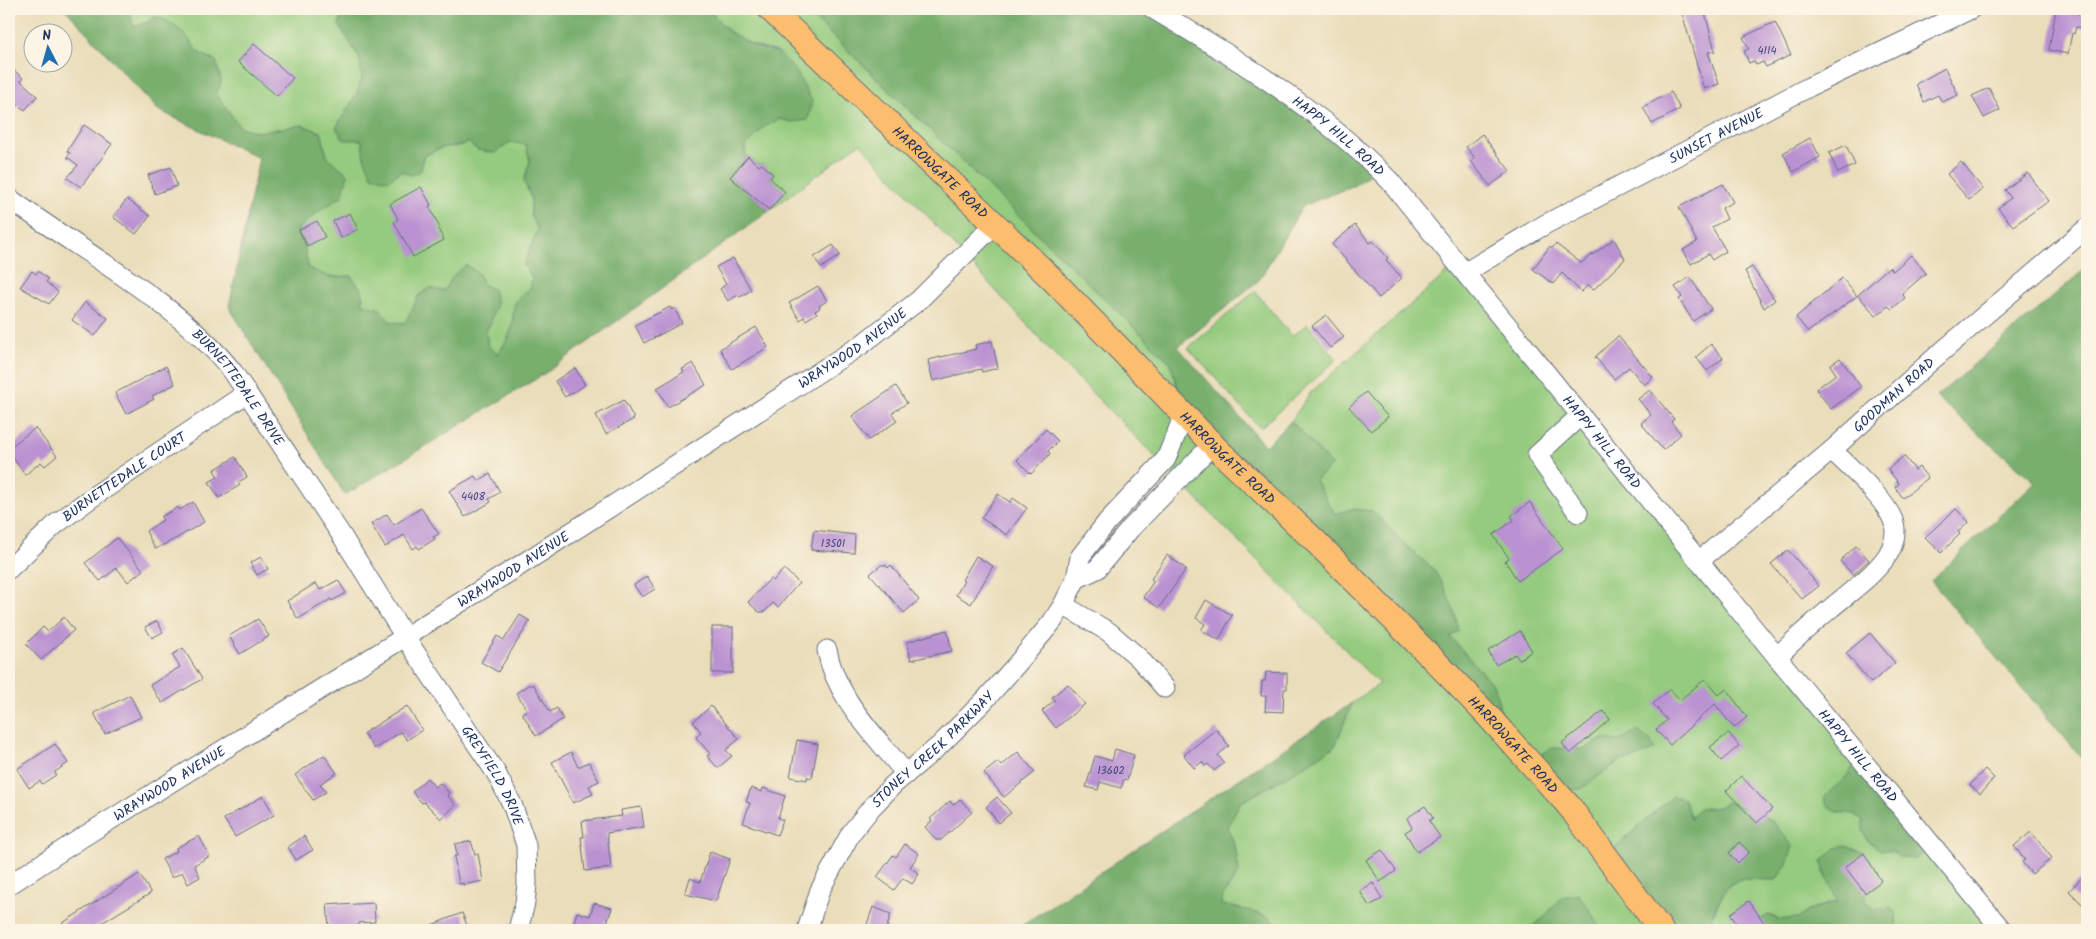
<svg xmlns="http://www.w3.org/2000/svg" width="2096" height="939" font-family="Kalam,sans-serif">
<rect width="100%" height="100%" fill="#fcf5e5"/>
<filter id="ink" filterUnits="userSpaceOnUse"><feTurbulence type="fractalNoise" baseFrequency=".02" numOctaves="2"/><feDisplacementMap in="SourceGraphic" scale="10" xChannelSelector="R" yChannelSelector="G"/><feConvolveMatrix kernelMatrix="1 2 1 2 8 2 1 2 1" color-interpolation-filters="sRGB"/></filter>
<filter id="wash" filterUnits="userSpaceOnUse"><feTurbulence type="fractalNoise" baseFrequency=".0096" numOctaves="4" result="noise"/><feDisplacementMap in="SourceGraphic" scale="20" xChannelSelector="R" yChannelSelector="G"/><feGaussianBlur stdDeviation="1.12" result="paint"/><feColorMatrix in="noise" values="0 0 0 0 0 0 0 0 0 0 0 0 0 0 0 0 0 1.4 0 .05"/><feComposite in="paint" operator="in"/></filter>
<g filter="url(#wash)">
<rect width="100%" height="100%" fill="#eaddba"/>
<g fill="#95cb7e" stroke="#587d6e">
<path d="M128,9H342C337,34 366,53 362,79C360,94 343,114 336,128L362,140L364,157L402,171L422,163L423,156C431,154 437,148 445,147C455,145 458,148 468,142L495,153L510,142L526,144L530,161L524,181L531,198V217L538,229L525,264L532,278L531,288C505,305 518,310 510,333C508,340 502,347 498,354L488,347L486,331L492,321L454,275L444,292L419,295L406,323L390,322L380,309L363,304L362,290L351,276L330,277L308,269L304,244L297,230L319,211L342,196L327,157L321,132H257L240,127L216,94L221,82L216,61L198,52L184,33L155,17L148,22L134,27Z"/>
<path d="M708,9H805L1171,363L1184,413L1494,686L1450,637L1434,570L1405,545L1352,509L1335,514L1315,480L1332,465L1291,421L1311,392L1458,263L2002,930H1896V914L1872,909L1866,901L1864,853L1823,871L1834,889L1838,901L1811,909L1799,918L1779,920L1769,915L1740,930H1712C1711,919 1713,914 1718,904C1730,880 1736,875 1764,880L1771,820L1728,802L1719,807L1698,809L1691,819L1684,799L1661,930H1282C1270,912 1241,909 1221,905L1223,895L1239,873L1235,845L1227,827L1240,803L1299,769L1335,746L1352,703L1379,684L1054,354L860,143L769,211L785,192L770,178L773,174L762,164L759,166L748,156L745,157V147L764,127L780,119L792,122L777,52C742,44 731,35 708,9Z"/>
<path d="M1255,291L1292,336L1307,324L1337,359L1260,428L1188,348Z"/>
</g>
<g fill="#78af6d" stroke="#4a6f66">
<path d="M62,9H128L134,27L148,22L155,17L166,20L184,33L198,52L216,61L221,82L216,94L240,127L257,132L302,125L321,132L327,157L348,174L342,196L319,211L297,230L304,244L308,268L330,277L351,276L362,290L363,304L380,309L390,322L405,323L419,295L430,288L444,291L454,275L466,265L479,274L482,284L493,289L497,304L486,331L488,346L498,354C502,348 508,340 510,333C518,309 505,306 531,288L532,278L524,264L538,229L531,217V198L524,181L530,161L526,145L510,142L495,153L477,150L468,142C458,148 455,145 445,147C438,148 430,154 423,156L421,171L411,175L402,171L388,180L372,176L364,157L362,140H344L336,128L357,93L362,79L360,59L339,25L342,9H708L729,32L756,47L777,52L796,71L812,101L808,120L792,122L780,119L764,127L745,147V156H748L730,177L769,211L544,374L345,495L229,307L259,158L158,110L66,10Z"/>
<path d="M805,9H1153L1377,168L1355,185L1303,206L1259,280L1178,347L1265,446L1291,421L1332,465L1315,480L1335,514L1352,509L1373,511L1405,545L1434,570L1446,591L1455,614L1459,631L1450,637L1494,686L1508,738L1184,413L1171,363Z"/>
<path d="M2087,267V764L1931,581L2035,482L1936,397Z"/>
<path d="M1352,703L1335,746L1299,769L1240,803L1227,827L1235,845L1239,873L1223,894L1221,905C1241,909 1270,912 1282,930H1015Z"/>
<path d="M1637,731L1650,740L1655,749L1633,759L1620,761L1581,789L1556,792L1529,761L1553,748L1584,749L1603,739L1619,741Z"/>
<path d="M1860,757L1934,847L1913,859L1899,857L1892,851L1880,850L1867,840L1863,830V820L1854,814L1836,812L1826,804L1824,797L1846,777Z"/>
<path d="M1673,796L1684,799L1691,819L1698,809L1719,807L1728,802L1771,820L1793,846L1787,864L1776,880L1740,879L1726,887L1711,917L1712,930H1661L1607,854Z"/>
<path d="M1846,846L1864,853L1866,901L1872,909L1891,907L1896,914V930H1740L1769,915L1779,920L1799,918L1811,909L1837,902C1833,887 1824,876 1822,861L1836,848Z"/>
<path d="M1578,894L1590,910L1601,930H1526L1543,919L1561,897Z"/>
</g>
<g id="blocks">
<g fill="#ba92d2">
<path d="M1697,9H1704L1715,51L1708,52L1719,84L1704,89L1682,13Z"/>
<path d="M2056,9H2078L2077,14L2087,16L2084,28L2076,27L2074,34L2072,33L2068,54L2049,50Z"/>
<path d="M1775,22L1791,55L1766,67L1763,62L1756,65L1754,61L1749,63L1744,51L1749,49L1743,37Z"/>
<path d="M254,44L293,78L277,96L238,62Z"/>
<path d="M9,66L23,78L21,81L37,96L25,110L10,100L9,101Z"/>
<path d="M1945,68L1958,95L1942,102L1938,95L1924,102L1916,84Z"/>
<path d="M1989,88L2000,110L1984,118L1972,96Z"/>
<path d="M1671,92L1680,109L1652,124L1643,107Z"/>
<path d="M84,125L112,144L81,187L67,178L78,165L67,157L70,153L67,151Z"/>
<path d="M1482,134L1510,171L1490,186L1471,161L1475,158L1466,147Z"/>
<path d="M1810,138L1820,157L1793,172L1783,153Z"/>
<path d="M1846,145L1855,165L1838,173L1829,153Z"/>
<path d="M748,156L759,166L762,164L773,174L770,178L785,192L769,210L730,177Z"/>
<path d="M1961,162L1983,189L1969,200L1947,174Z"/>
<path d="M171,167L177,186L155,194L148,175Z"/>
<path d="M2028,173L2049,201L2013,226L1998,208L2011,198L2005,190Z"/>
<path d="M1723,184L1733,202L1722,208L1727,219L1712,227L1726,251L1712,260L1708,254L1691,264L1683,250L1697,242L1679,207Z"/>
<path d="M421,187L431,205L429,206L440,228L438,229L444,240L413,257L394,222L398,219L390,204Z"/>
<path d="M127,199L150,216L136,234L113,217Z"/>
<path d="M350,213L358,229L341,238L333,221Z"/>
<path d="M317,221L325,237L307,246L299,230Z"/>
<path d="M1355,225L1370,243L1373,241L1388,258L1386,260L1402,278L1379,298L1332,244Z"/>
<path d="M1614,239L1625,259L1593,290L1588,285L1581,292L1562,273L1553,284L1533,269L1550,246L1552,248L1556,244L1581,263Z"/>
<path d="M833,245L840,255L821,268L814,257Z"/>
<path d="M1911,255L1926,273L1902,294L1905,298L1892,309L1888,306L1876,316L1858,295L1889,267L1893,271Z"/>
<path d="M733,258L751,290L740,297L738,295L728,301L720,289L726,284L716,267Z"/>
<path d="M1752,267L1775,300L1764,308L1745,271Z"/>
<path d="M32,271L36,274L38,271L48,279L46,282L58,292L49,304L20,287Z"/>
<path d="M1690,277L1711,309L1693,321L1679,299L1682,297L1675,287Z"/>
<path d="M1842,278L1857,296L1808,332L1796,317Z"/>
<path d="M818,286L827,301L819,306L820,308L815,311L817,313L806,320L804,317L800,320L789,303Z"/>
<path d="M85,302L108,318L95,336L72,320Z"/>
<path d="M670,307L672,310L674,308L682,323L644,343L635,325Z"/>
<path d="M1326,315L1344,337L1330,348L1312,326Z"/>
<path d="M756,327L768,347L732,369L720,349Z"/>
<path d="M1618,336L1653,377L1644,385L1629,367L1614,379L1595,357Z"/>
<path d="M992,341L998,368L982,372L981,369L933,381L928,360L976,349L975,345Z"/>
<path d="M1711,344L1723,358L1707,371L1696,357Z"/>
<path d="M1840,358L1861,387L1831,409L1816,389L1836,374L1830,365Z"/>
<path d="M693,363L706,385L668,407L657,388L684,372L682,369Z"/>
<path d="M166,366L175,384L152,396L154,399L126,414L115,393Z"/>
<path d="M575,368L585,385L565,397L555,381Z"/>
<path d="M896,386L907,403L892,413L897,421L869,440L852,416Z"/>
<path d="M1650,390L1674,419L1671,422L1681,434L1663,450L1641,423L1651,415L1638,399Z"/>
<path d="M1366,392L1388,417L1371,431L1349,407Z"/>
<path d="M624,400L634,419L606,434L596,415Z"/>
<path d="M35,428L57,456L45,466L41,462L25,475L9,452V448Z"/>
<path d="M1046,429L1058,441L1048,451L1050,454L1031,474L1017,460Z"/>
<path d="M1904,456L1915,470L1919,467L1928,478L1903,498L1895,487L1899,484L1888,469Z"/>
<path d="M235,457L247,477L238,482L240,485L219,498L209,482L218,477L214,470Z"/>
<path d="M490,474L500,492L489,499L491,502L465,517L449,491L475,476L478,481Z"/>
<path d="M998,494L1010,502L1013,498L1027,508L1007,535L981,518Z"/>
<path d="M193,502L204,522L177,538L155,549L146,531L163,520L161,517L178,507L180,510Z"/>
<path d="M1530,502L1563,549L1518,581L1505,561L1509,558L1493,535L1514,520L1511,516Z"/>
<path d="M421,508L439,534L433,537L435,539L419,549L417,546L413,549L404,535L385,547L371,524L387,514L394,525Z"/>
<path d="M1956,509L1969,522L1958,532L1960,534L1941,553L1925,537Z"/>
<path d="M814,530L855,535L854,553L811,550Z"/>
<path d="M117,538L143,570L128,582L117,568L100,581L85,563Z"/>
<path d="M1856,546L1869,560L1853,575L1840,561Z"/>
<path d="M1788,550L1819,586L1802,599L1771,564Z"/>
<path d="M1167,555L1186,569L1159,608L1143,597L1154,581L1151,579Z"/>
<path d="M976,556L993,566L971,604L956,595L964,581L962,580Z"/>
<path d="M261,557L268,569L257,575L250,563Z"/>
<path d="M881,565H886L888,568L891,565L919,600L904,613L870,574Z"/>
<path d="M784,569L799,583L778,607L773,603L764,612H759L748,602L770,579L773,581Z"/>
<path d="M647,576L655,589L642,597L634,585Z"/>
<path d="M338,580L346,593L332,601L331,599L298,619L287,601L316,583L320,590Z"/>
<path d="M1206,600L1232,615L1219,640L1201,630L1205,624L1196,618Z"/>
<path d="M520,615L530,621L498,672L481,662L497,636L504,640Z"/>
<path d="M64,617L74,630L41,660L26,644L43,627L48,632Z"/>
<path d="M258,619L269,636L240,654L229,636Z"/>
<path d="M157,621L163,632L152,638L145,627Z"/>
<rect x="712" y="627" width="21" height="46"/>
<path d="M947,630L952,651L911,660L907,642Z"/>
<path d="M1520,631L1532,651L1519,660L1515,654L1496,665L1488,651Z"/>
<path d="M1870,633L1895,663L1871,683L1846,653Z"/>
<path d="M183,648L202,679L162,703L150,685L180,667L172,655Z"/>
<path d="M1266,672L1287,673V689H1284L1283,712L1265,711L1266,696H1261L1262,681H1265Z"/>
<path d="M1705,679L1719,695L1726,689L1747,717L1734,728L1715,704L1670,745L1656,730L1667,720L1653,704L1670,689L1680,700Z"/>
<path d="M1068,684L1085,704L1056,728L1042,711L1055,700L1052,697Z"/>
<path d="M528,685H534L550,712L557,708L563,719L536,736L522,713L527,710L516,693Z"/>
<path d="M130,695L141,717L105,734L94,713Z"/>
<path d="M407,706L422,730L407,740L401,732L374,749L364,733Z"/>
<path d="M711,706L739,739L726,750L732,756L718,768L707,756L710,754L696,737L701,732L693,722Z"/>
<path d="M1603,711L1610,719L1570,754L1562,743Z"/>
<path d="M1216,729L1229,746L1218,755L1224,763L1214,771L1208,764L1205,766L1202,762L1194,768L1184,755Z"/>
<path d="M1729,733L1739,746L1721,761L1710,747Z"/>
<path d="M797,740L818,744L812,778L807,777V780L790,777Z"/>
<path d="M55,744L68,763L55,772L56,775L42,784L40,781L29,788L17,769Z"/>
<path d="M1115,749L1134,755L1127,780L1124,779L1121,788L1100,782L1098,790L1086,787L1095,756L1112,761Z"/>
<path d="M571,752L578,767L589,762L599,781L589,786L593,794L573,803L552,762Z"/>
<path d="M1018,752L1035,772L1004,797L984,773L998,762L1001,766Z"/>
<path d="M324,755L337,773L320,784L326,792L313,800L295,775Z"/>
<path d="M1985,769L1994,778L1980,794L1970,785Z"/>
<path d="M1741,776L1772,809L1757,823L1726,791Z"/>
<path d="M427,778L435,787L440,783L449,793L447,795L456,805L441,819L424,802L422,803L412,792Z"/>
<path d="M751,788L762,792L763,788L785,796L778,818L783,820L777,835L743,823L750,803L746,802Z"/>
<path d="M263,796L274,815L235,837L224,819Z"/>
<path d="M997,797L1011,813L999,823L986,807Z"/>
<path d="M960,799L972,812L941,840H936L925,827L932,821L930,819L950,801L953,805Z"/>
<path d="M1425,806L1433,818L1429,821L1440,837L1417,852L1405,832L1412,828L1407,818Z"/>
<path d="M641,807L644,827L607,833L611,868L585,871L581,837H584L582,821L622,816L621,810Z"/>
<path d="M2031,832L2052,858L2032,874L2022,862L2025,860L2014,846Z"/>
<path d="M199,836L210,856L194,865L200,877L188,884L182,872L172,878L162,859L177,851L176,848Z"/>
<path d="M304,836L313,850L296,860L288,847Z"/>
<path d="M471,841L475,854H478L483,881L463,885V883L459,884L454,856H457L455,844Z"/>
<path d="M1739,842L1749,852L1738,863L1729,853Z"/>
<path d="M905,844L919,854L910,867L919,874L912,884L903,878L894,890L877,877L893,855L896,857Z"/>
<path d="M1382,850L1396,871L1380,882L1366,860Z"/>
<path d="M710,852L730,859L716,901L685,894L690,878L700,882Z"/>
<path d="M1864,853L1881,881L1865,893L1845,867Z"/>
<path d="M2087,872V909L2069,891Z"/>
<path d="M139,874L151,893L90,930H52Z"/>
<path d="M1373,883L1382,899L1369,906L1360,891Z"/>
<path d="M1749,901L1769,930H1741L1730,914Z"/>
<path d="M340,903V905L374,903L375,922L359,923V925L354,926V929L335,930L334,926L329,927L327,904Z"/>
<path d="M594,903L612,908L607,922L604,921L602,930H580L581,928L573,925L577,912L590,916Z"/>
<path d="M873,907L891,914L886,930H865Z"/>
<path d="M462,913L469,930H419Z"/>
</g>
</g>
</g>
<g filter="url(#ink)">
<use href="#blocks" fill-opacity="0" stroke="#636c7e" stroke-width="1"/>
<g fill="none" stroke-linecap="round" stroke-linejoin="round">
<defs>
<g id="minor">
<path id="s1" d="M1153,9C1238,59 1321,110 1390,181L1777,657L2002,930"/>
<path id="s2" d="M9,198C81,252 178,302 233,372L340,533L405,637L496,773L512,804L526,845L527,884L525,903L518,930"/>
<path id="s3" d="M1466,272L1544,225L1809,87L1971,9"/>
<path d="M1578,513L1537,455L1581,415"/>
<path id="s4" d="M1699,561L1832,450L1931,361L2087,228"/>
<path id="s5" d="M9,569L56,524L91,498L247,393"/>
<path d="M1076,579L1097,569L1130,529L1213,444"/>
<path d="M1063,605L1109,632L1139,658L1165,688"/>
<path d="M827,650C836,699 876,736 906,774"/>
<path d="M1777,657C1794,640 1812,624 1831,608C1850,592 1872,577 1887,556C1893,547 1897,534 1894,523C1887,500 1850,468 1832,450"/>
<path id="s6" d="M9,885L86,835L519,566L861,345L919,300L995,224"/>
<path id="s7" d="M807,930L820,890L851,833L871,808L893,785L940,745L984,701L1017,664L1052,622L1063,605L1076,579L1080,557L1107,522L1166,459L1184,415"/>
</g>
<g id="major">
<path id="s8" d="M770,9L1051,278L1217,449L1313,539L1435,661L1488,716L1569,806L1661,930"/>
</g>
</defs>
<use href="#minor" stroke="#636c7e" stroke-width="21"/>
<use href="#major" stroke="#636c7e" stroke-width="26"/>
<use href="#minor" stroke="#fff" stroke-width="19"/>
<use href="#major" stroke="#fbbd6e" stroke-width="24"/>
</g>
</g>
<g text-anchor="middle" stroke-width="4" stroke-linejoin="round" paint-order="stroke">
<g font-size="11" fill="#43487b">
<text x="1767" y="54">4114</text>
<text x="473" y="500">4408</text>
<text x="833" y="547">13501</text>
<text x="1111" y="774">13602</text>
</g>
<g font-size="14" fill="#1b2f5e" stroke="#fcf5e5">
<text dy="5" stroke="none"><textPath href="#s3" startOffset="285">SUNSET AVENUE</textPath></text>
<text dy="5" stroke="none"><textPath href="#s1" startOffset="225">HAPPY HILL ROAD</textPath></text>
<text dy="5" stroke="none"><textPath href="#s8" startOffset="236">HARROWGATE ROAD</textPath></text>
<text dy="5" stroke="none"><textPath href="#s6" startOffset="1000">WRAYWOOD AVENUE</textPath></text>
<text dy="5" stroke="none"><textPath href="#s2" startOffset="300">BURNETTEDALE DRIVE</textPath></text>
<text dy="5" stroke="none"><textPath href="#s4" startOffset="256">GOODMAN ROAD</textPath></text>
<text dy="5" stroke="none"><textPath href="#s1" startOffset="630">HAPPY HILL ROAD</textPath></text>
<text dy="5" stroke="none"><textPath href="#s8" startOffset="641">HARROWGATE ROAD</textPath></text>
<text dy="5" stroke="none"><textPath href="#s5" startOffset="148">BURNETTEDALE COURT</textPath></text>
<text dy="5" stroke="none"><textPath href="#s6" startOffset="595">WRAYWOOD AVENUE</textPath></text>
<text dy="5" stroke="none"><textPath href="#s8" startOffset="1046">HARROWGATE ROAD</textPath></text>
<text dy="5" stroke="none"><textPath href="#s7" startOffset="224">STONEY CREEK PARKWAY</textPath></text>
<text dy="5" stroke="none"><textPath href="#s1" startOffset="1035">HAPPY HILL ROAD</textPath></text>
<text dy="5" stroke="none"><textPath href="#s2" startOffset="765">GREYFIELD DRIVE</textPath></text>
<text dy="5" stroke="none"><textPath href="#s6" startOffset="190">WRAYWOOD AVENUE</textPath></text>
</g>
</g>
<rect width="2096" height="939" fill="none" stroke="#fcf5e5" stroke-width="30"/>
<g transform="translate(48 48) rotate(354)"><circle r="24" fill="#fcf5e5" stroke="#a2a6af"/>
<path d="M0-4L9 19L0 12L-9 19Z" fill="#1f6fb2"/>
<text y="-8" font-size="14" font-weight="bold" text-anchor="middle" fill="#1b2f5e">N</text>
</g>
</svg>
